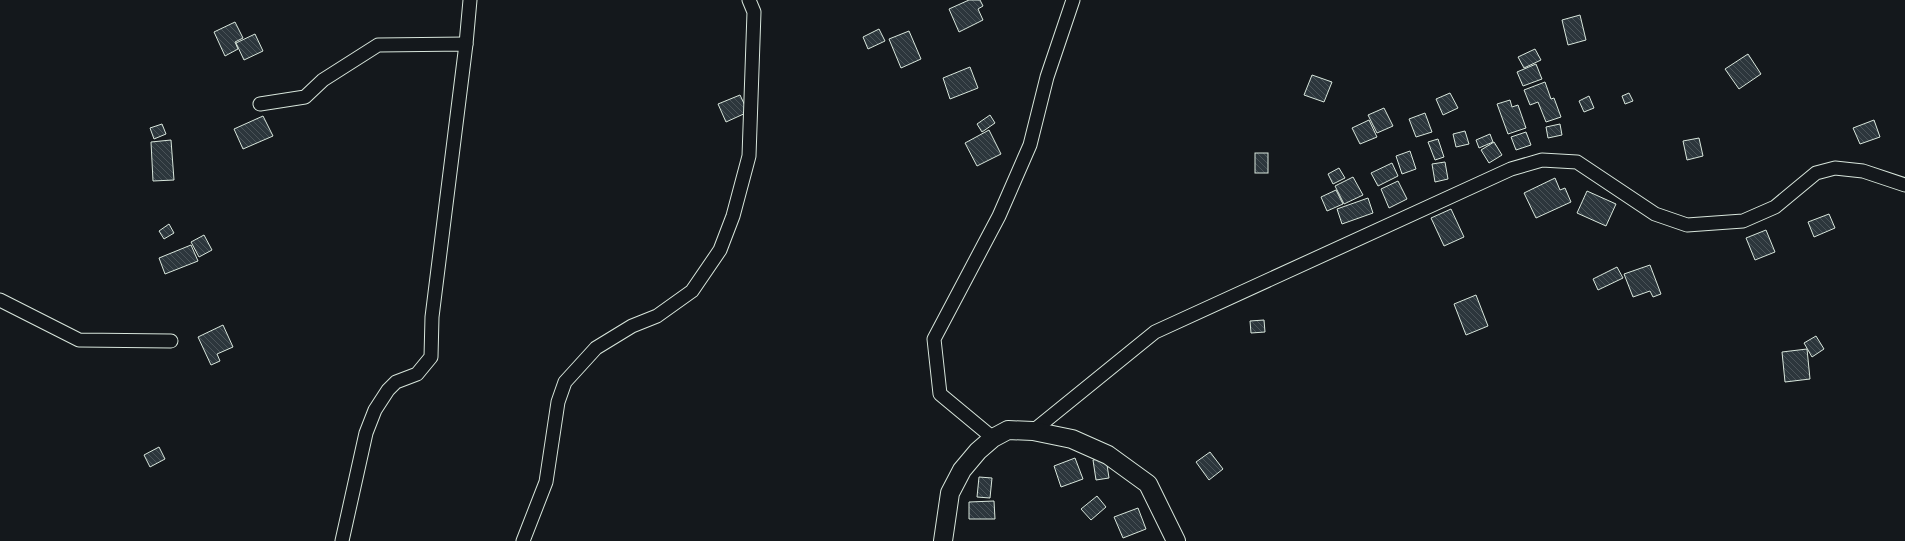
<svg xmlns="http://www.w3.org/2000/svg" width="1905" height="541" font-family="'PT Sans Narrow',sans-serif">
<defs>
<pattern id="building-back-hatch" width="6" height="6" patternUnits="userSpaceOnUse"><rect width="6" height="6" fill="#2c363c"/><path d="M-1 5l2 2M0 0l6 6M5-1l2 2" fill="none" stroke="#4a5358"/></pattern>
</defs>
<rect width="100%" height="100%" fill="#14181c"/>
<g fill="url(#building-back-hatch)" stroke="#d8e6dc">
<path d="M969,0H980L983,6L978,9L983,20L959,32L949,9Z"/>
<path d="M1580,15L1586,40L1568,45L1562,20Z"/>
<path d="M235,22L243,38L235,42L238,49L225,56L214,32Z"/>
<path d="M879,29L885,41L868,49L863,37Z"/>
<path d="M909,31L921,59L901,68L889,39Z"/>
<path d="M255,34L263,51L244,60L236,43Z"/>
<path d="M1535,49L1541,60L1524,68L1518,57Z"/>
<path d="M1748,54L1761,74L1739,89L1725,69Z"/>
<path d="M1536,64L1542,79L1523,86L1517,72Z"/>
<path d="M970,67L978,88L950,99L943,78Z"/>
<path d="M1312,75L1332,82L1324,102L1304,95Z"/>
<path d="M1545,82L1551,99L1554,98L1561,117L1546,122L1538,102L1530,105L1524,90Z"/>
<path d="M1450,93L1458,108L1443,115L1436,99Z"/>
<path d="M1629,93L1633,101L1625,104L1622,96Z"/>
<path d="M740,95L748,112L726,122L718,104Z"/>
<path d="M1589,96L1594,108L1584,112L1579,101Z"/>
<path d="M1510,100L1512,107L1518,105L1526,128L1508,134L1497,104Z"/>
<path d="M1384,108L1393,126L1377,133L1368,115Z"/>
<path d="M1425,113L1432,132L1416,137L1409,119Z"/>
<path d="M990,115L995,123L982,132L977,124Z"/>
<path d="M263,116L273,136L243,149L234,129Z"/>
<path d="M1369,120L1377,137L1360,144L1352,128Z"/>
<path d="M1874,120L1880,137L1860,144L1853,128Z"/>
<path d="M162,124L166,134L154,139L150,128Z"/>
<path d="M1560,124L1562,135L1548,138L1546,127Z"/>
<path d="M989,130L1001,154L977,166L965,143Z"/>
<path d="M1465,131L1469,144L1456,147L1453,134Z"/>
<path d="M1526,132L1531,145L1516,150L1511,137Z"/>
<path d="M1490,134L1493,142L1479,148L1476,140Z"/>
<path d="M1699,138L1703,156L1687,160L1683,141Z"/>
<path d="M1438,139L1444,157L1435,160L1428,142Z"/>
<path d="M171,140L174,180L153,181L151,142Z"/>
<path d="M1494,142L1502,155L1489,163L1481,150Z"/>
<path d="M1410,151L1416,169L1402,174L1396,156Z"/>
<rect x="1255" y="153" width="13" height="20"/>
<path d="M1445,162L1448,179L1435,182L1432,164Z"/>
<path d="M1392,163L1398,176L1378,186L1371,173Z"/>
<path d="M1339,168L1345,178L1333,184L1328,174Z"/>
<path d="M1353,177L1363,195L1344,204L1335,186Z"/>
<path d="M1555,178L1560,190L1565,188L1571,202L1536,218L1524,193Z"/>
<path d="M1398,181L1407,199L1389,208L1381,189Z"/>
<path d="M1336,190L1343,204L1327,211L1321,197Z"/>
<path d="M1587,191L1616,204L1606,226L1577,213Z"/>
<path d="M1368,198L1373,213L1342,224L1337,209Z"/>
<path d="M1451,209L1464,237L1444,246L1431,218Z"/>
<path d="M1829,214L1835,228L1814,237L1808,222Z"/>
<path d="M169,224L174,233L164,239L159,231Z"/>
<path d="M1766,230L1775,252L1755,260L1746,238Z"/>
<path d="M204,235L212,250L199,257L191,242Z"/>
<path d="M191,245L198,261L165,274L159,258Z"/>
<path d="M1650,265L1661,294L1653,297L1650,291L1633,297L1624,274Z"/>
<path d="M1617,267L1623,278L1598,290L1593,279Z"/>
<path d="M1476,295L1488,326L1466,335L1454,304Z"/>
<path d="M1264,320L1265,332L1251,333L1250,321Z"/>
<path d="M223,325L233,347L217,354L220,361L211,365L198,337Z"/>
<path d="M1816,336L1824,349L1812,357L1804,343Z"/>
<path d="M1807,349L1810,379L1785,382L1782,352Z"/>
<path d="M159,447L165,459L150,467L144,455Z"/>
<path d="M1210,452L1223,469L1209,480L1196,462Z"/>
<path d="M1075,458L1083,479L1061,487L1054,466Z"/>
<path d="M1106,458L1109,478L1096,480L1093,460Z"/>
<path d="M979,477L992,478L990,498L977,497Z"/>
<path d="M1097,496L1106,507L1091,520L1081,509Z"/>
<path d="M994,501L995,519H969V502Z"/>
<path d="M1138,508L1146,529L1123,538L1114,517Z"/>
</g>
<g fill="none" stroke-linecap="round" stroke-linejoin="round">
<defs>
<g id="minor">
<path d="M466,44L470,0"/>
<path d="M260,104L305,97L323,80L378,45L466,44L432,317L431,357L417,374L396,382L388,390L375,410L366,433L342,541"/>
<path d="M0,300L79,340L171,341"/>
<path d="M1033,431L1155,332L1511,169L1542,160L1577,162L1655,214L1687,225L1743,221L1775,207L1816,173L1835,168L1863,171L1905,185"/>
<path d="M993,438L940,394L934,339L999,216L1030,145L1047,77L1073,0"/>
<path d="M523,541L546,482L558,402L565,382L596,348L632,326L657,316L692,291L720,250L733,216L749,156L754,12L749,0"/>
</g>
<path id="secondary" d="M943,541L950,493L962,470L978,451L993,438L1008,430L1033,431L1072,439L1108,455L1148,484L1176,541"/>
</defs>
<use href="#minor" stroke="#d8e6dc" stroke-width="15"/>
<use href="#secondary" stroke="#d8e6dc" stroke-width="20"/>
<use href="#minor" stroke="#14181c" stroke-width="13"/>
<use href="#secondary" stroke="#14181c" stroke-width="18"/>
</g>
</svg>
